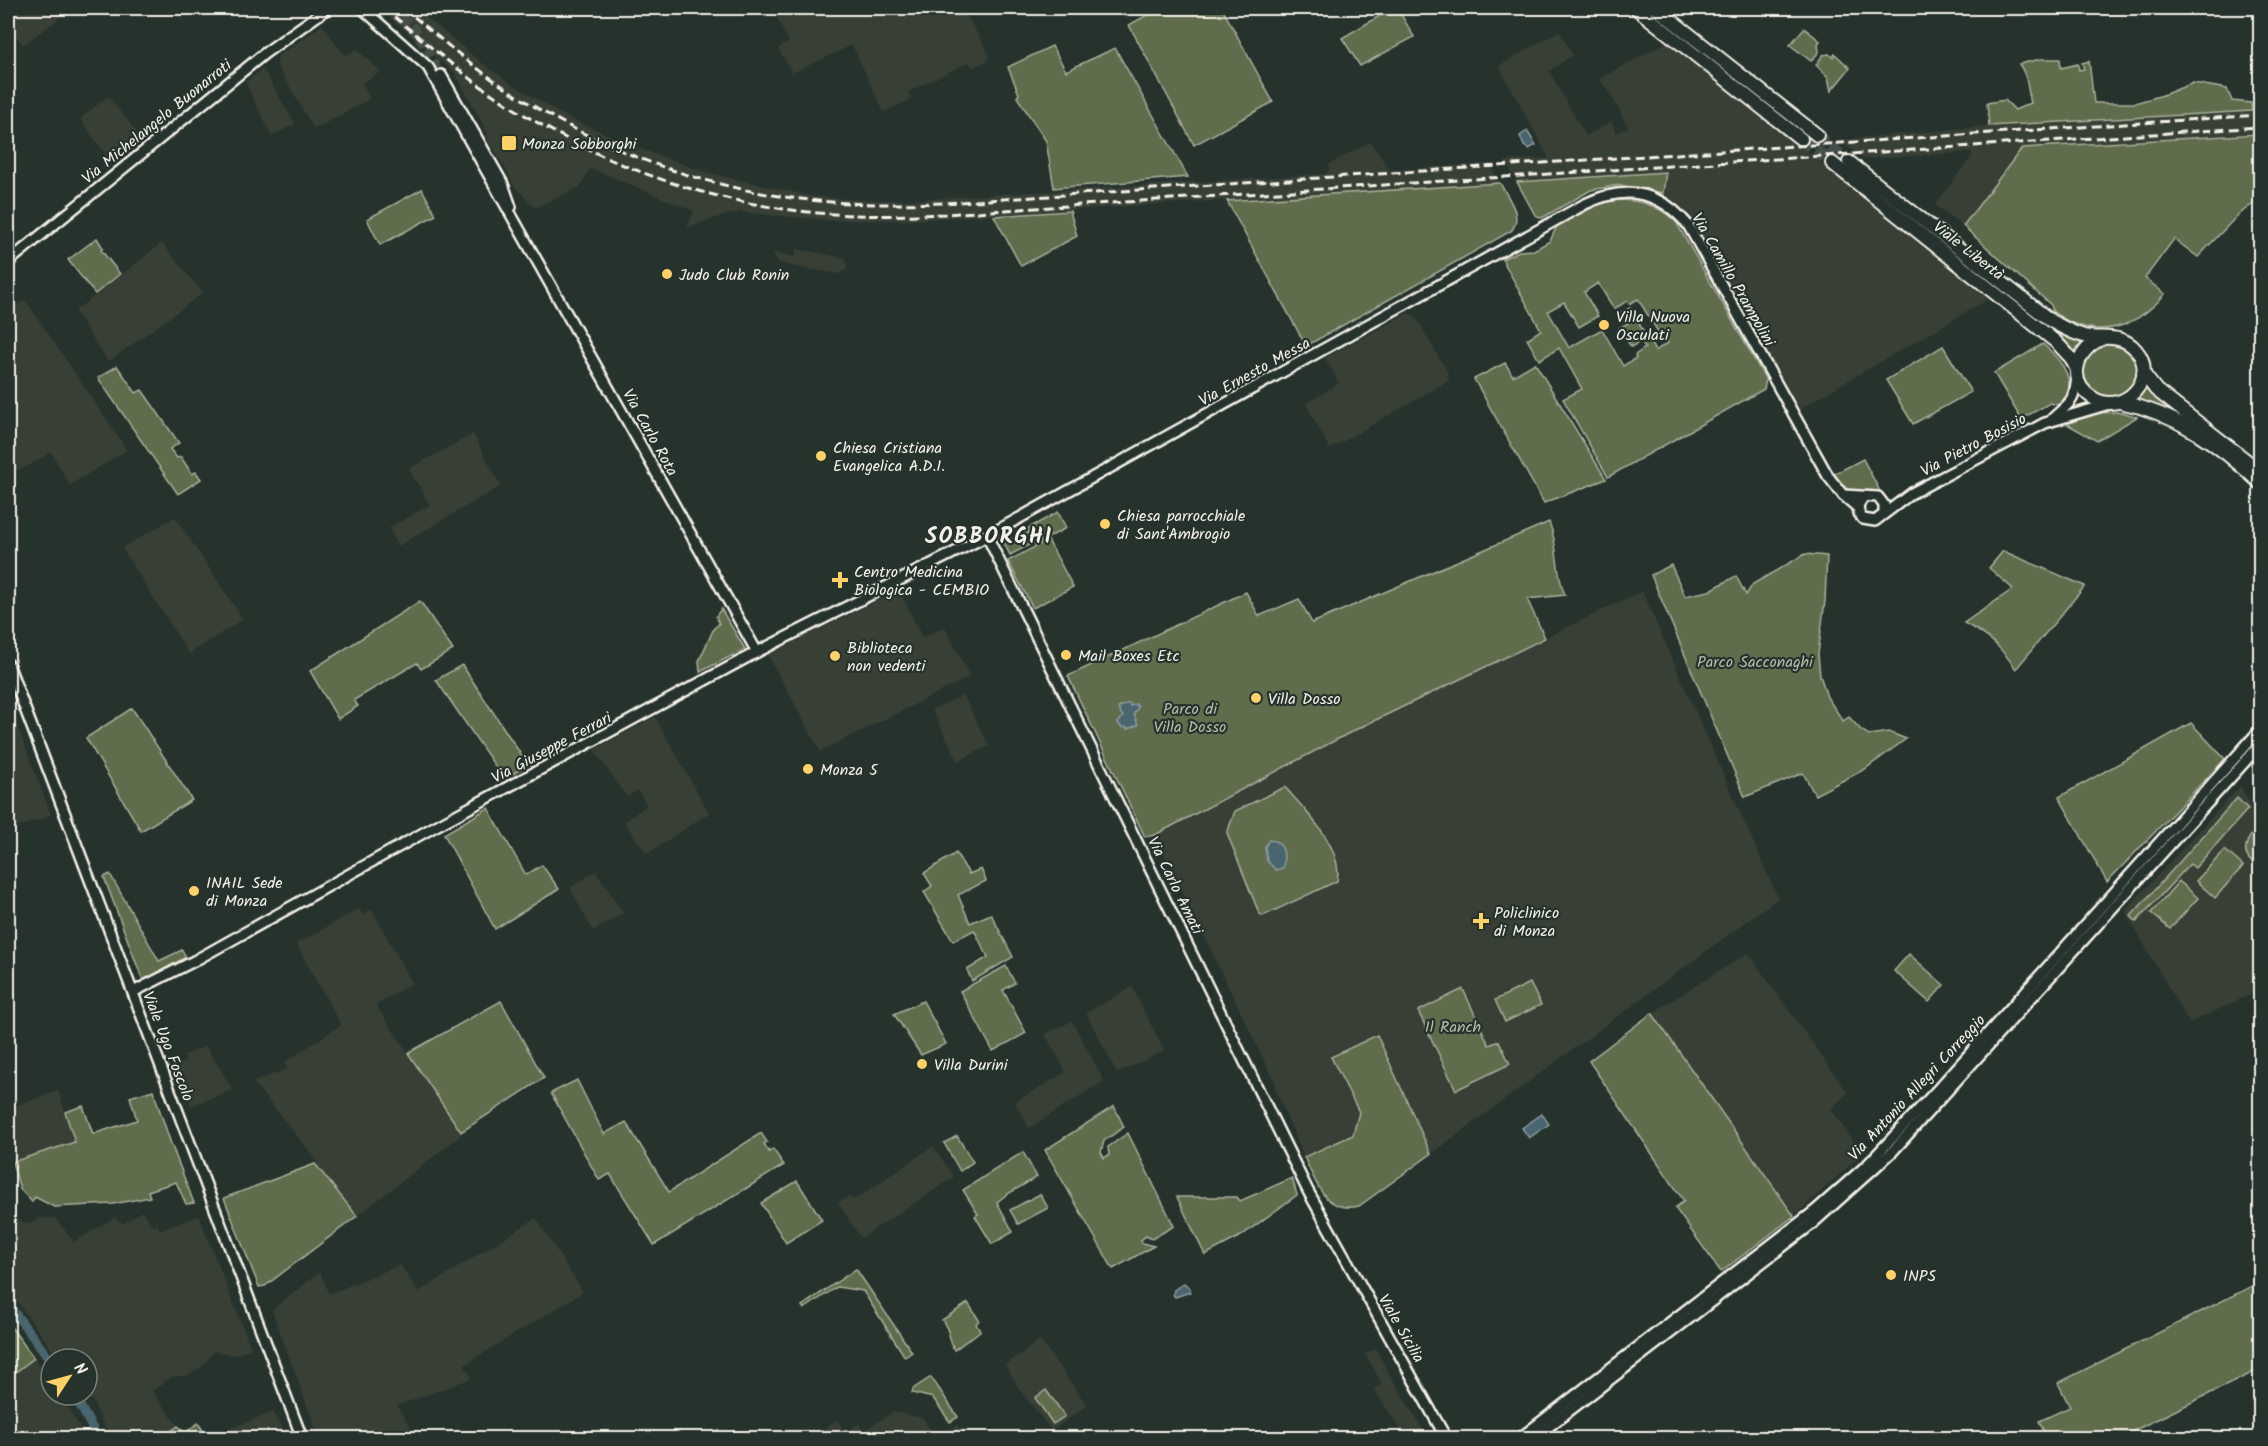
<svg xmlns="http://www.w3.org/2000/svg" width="2268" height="1446" font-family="Kalam,sans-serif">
<rect width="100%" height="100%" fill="#26332d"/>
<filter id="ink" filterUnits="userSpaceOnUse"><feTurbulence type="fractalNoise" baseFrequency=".0167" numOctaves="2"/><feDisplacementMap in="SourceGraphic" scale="12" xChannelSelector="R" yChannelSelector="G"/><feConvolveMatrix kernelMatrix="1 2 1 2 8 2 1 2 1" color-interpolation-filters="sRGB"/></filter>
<g filter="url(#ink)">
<g fill="#383f36">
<path d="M8,8H73L23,45L8,26Z"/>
<path d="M379,8H415L482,63L513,85L568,118L618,139L621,142L708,173L815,197L861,200H909L1326,174L1330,168L1328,165L1370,142L1390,170L1490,164L1500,183L908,220H827L740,212L719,217L687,228L694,211L590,168L580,187L535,208L514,186L507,171L487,139L488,133L455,73Z"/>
<path d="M772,8H962L989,54L987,61L973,67L969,62L908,92L912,99L884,112L852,45L792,73L778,48L789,42Z"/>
<path d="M321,23L345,56L356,49L381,72L362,83L370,99L314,129L277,65L278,56L322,25Z"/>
<path d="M1559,31L1573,55L1549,71L1586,136L1611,122L1617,133L1628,127L1609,91L1599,79L1667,42L1796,142L1989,299L1799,409L1689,213L1663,193L1666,172L1517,182L1505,161L1549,158L1499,66Z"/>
<path d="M263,69L295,124L272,136L245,82Z"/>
<path d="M108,96L142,139L112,163L80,119Z"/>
<path d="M2260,111V134L2022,148L1963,226L1935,205L1972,156V152L1863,159L1839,140L1989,126Z"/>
<path d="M162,243L203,293L108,362L75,311Z"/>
<path d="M796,249L845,258L848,268L839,274L791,266L777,262L773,253L795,257Z"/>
<path d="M26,301L127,450L70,485L51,452L30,465L8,474V308Z"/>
<path d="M1408,313L1415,316L1449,375L1448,381L1330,449L1306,404L1339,383L1325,358Z"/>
<path d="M473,434L501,486L398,546L389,528L430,505L409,469Z"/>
<path d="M175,517L243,619L189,654L122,548Z"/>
<path d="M899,590L922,637L945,627L970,677L820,751L768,655Z"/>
<path d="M1642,591L1778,898L1431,1154L1377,1035L1331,1057L1359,1112L1353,1135L1304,1157L1276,1091L1275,1083L1155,835L1355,730Z"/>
<path d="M963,695L989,746L958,761L932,710Z"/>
<path d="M8,701L51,815L8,831Z"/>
<path d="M655,717L709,813L647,854L624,822L647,805L637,790L627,797L594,750Z"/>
<path d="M2240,786L2260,821V990L2189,1023L2125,911Z"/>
<path d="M596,871L623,913L593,931L570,888Z"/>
<path d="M359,909L363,915L372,910L412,983L376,1005L461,1132L459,1137L357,1216L315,1164L318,1162L253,1082L288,1069L284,1063L341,1025L296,944Z"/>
<path d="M1748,953L1848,1093L1831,1109L1862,1154L1794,1216L1652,1013Z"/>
<path d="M1132,987L1164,1051L1117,1073L1086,1013Z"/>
<path d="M1072,1021L1104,1081L1029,1128L1015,1102L1066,1072L1045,1034Z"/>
<path d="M206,1046L233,1090L191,1106L175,1066L186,1062L184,1055Z"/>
<path d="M58,1091L75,1142L12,1162L8,1148V1108Z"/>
<path d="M933,1146L954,1177L861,1238L838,1203L849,1196L852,1200L859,1197Z"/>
<path d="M142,1211L153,1226L158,1225L160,1230L199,1216L251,1348L236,1355L214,1351L203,1366L187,1376H173L152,1391L178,1426L161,1438H110L93,1402L87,1394V1359H59L8,1289V1226L15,1218L27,1224L40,1218H55L74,1242L114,1218L123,1224Z"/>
<path d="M536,1218L583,1292L464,1365L472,1378L397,1406L417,1438H319L272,1310L320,1272L329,1294L400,1265L419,1292Z"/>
<path d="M1040,1340L1087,1405L1052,1431L1020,1390L1005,1365Z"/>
<path d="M1376,1349L1387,1370L1428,1438H1403L1405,1437L1374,1389L1382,1384L1365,1354Z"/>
<path d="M34,1358L51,1381V1395H60L86,1438H8V1378Z"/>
<path d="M273,1412L288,1438H228L224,1431Z"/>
<path d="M893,1412L923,1418L934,1436L933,1438H817L814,1435L837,1420L845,1432L859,1424L864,1431Z"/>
<path d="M957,1425L967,1438H937Z"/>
</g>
<g fill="#606d4e" stroke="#aaaf9b" stroke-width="1.5" fill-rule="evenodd">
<path d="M1160,8H1222L1273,102L1194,145L1129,25Z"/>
<path d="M1393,8L1399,11L1414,37L1360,66L1342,38Z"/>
<path d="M1804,28L1820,41L1818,44L1819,52L1811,61L1790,45Z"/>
<path d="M1052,46L1066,71L1115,48L1188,177L1054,188L1046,141L1017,97L1019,94L1008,67Z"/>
<path d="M1829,54L1833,57L1835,54L1850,68L1831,91L1828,77L1816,65L1823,55Z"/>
<path d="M2041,59H2060L2061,68L2078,64L2079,70L2084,69L2082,63L2089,61L2094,103H2135L2163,95L2193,83L2227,89L2232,101L2251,103L2252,111L1989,126L1987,103L2005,100L2015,110L2031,103C2027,88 2028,76 2019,64Z"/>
<path d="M2260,134V199L2239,214L2198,257L2174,239L2145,278L2165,294C2143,320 2113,337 2078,325C2069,323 2061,317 2053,312L2051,305L1963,226L2022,148Z"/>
<path d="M1666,172L1663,193L1620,185L1591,190L1542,218L1535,215L1517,182Z"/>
<path d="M1500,183C1508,198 1524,216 1511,231L1306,346L1227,201Z"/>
<path d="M422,189L436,215L380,245L367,219Z"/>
<path d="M1615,200C1640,200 1657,204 1676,222L1766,380L1764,389L1608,477L1563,399L1582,389L1559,348L1539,360L1527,339L1541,330L1502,259L1519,251L1534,250L1550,241L1557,226L1599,204ZM1598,283L1614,309L1627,301L1629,304L1638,299L1660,335L1663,333L1668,343L1655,351L1630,308L1622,312L1628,323L1619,328L1631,347L1641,341L1645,348L1635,355L1636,358L1623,366L1602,329L1569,348L1548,311L1564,302L1579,327L1598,316L1584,292Z"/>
<path d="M1070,211L1077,236L1021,266L994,216Z"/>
<path d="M97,238L103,248L101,250L120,274L95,294L68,260Z"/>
<path d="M2044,324L2083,341L2074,353Z"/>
<circle cx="2110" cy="370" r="27"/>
<path d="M2043,344C2060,359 2083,385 2058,405L2050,403L2021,419L1994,373Z"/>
<path d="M1943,346L1971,392L1913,424L1886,380Z"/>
<path d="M1505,363L1513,376L1535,363L1606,479L1544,503L1474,379Z"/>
<path d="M117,366L136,393L142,390L179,443L170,449L177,458L181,457L192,474L196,472L201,479L178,494L98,378Z"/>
<path d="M2143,388L2177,415L2150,404L2135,400Z"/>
<path d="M2122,412L2137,417L2097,441L2067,424L2092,413Z"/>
<path d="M1863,459L1881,493C1856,489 1850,499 1834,474Z"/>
<path d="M1058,512L1066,528L1035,545L1027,529Z"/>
<path d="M1549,522C1559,546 1555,572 1565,595L1527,599L1545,638L1355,730L1155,835L1145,837L1068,676L1246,592L1259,616L1299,599L1312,623Z"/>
<path d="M1027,531L1033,543L1010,555L1004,543Z"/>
<path d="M1048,540L1073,587L1033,608L1008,561Z"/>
<path d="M2003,551L2085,586L2016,669C2000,646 1989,636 1964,623L2013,589L1989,568Z"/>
<path d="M1805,554L1827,556L1825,601L1818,654L1820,675L1827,697L1843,721L1849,717L1860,729L1869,735L1889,732L1906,739L1865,769L1815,795L1803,773L1745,797L1651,575L1671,565L1685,596L1709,591L1736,576L1746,595L1753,584Z"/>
<path d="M420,601L453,650L421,669L417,663L354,700L358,706L338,719L310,671Z"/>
<path d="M721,609L745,649L700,672L699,661L714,628L719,624L716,616Z"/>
<path d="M462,665L528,765L504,779L436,680Z"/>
<path d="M132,708L192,800L141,831L86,738Z"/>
<path d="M2191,723L2225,759L2107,882L2059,797Z"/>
<path d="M1285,787C1305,811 1344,847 1337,881L1263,916L1259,913L1227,833L1235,811Z"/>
<path d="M2237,798L2248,809L2195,868L2190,864L2136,922L2131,916Z"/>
<path d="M488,808L526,875L542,865L559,889L495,929L444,834Z"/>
<path d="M2256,829L2260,835V867C2240,858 2243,843 2256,829Z"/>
<path d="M2225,850L2243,866L2215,898L2196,881Z"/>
<path d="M956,853L969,874L981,869L986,881L958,895L970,923L991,914L1013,957L972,981L967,970L988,957L974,930L953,941L924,892L932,886L924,873Z"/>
<path d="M110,874L159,961L182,950L186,957L143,981L104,877Z"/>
<path d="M2179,881L2198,898L2170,929L2151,913Z"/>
<path d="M1909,954L1944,985L1929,1002L1894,971Z"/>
<path d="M1006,966L1015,983L1003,990L1026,1033L993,1051L960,991Z"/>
<path d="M1530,983L1541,1005L1505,1022L1495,1000Z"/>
<path d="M1463,989L1489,1045L1499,1041L1510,1064L1456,1090L1418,1011Z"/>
<path d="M501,1001L544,1078L461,1132L408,1053Z"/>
<path d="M923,1001L946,1044L921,1055L894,1014Z"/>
<path d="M1652,1013L1794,1216L1721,1272L1675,1208L1684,1201L1589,1061Z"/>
<path d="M1377,1035L1431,1154L1359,1206C1324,1214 1316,1182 1304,1157L1353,1135L1359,1112L1331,1057Z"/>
<path d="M577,1080L604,1134L626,1122L669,1192L761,1133L767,1142L764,1144L769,1152L773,1149L784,1165L654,1245L610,1174L599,1180L551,1093Z"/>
<path d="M153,1090L170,1141L194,1203L186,1204L176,1182L148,1191L150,1197L113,1204L54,1207L35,1197L32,1202L20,1189L12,1162L75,1142L65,1112L83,1106L93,1134L137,1120L130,1097Z"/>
<path d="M1114,1106L1124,1127L1104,1141L1101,1152L1104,1158L1109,1155L1108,1147L1128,1133L1174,1226L1152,1239L1146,1236L1141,1240L1142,1243L1154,1246L1113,1269L1045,1150Z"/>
<path d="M957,1136L973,1162L960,1171L944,1143Z"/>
<path d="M1023,1152L1037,1177L1006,1195L997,1202L1013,1232L992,1244L975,1216L978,1214L963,1190Z"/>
<path d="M315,1164L357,1216L265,1286L259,1287L224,1198Z"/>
<path d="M1292,1178L1297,1195L1241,1236L1205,1255L1177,1197H1237L1240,1201Z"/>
<path d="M797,1181L822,1220L786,1243L761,1203Z"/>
<path d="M1040,1194L1048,1208L1018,1224L1010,1210Z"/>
<path d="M856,1269L912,1352L905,1357L863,1291L837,1287L804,1309L802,1306Z"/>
<path d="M2260,1282V1369L2119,1438H2047L2039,1421L2070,1407L2058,1383Z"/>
<path d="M968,1303L979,1320L976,1324L980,1331L954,1350C948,1337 951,1332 942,1320Z"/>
<path d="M8,1323L34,1358L8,1378Z"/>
<path d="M931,1377L958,1417L950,1422L933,1398L912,1393L913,1389Z"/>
<path d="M1046,1390L1065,1416L1053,1424L1035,1398Z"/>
<path d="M198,1423L208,1438H161L178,1426L185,1433Z"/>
</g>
<g fill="#4a6570" stroke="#8e9da0" stroke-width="1.5">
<path d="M1527,131L1536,145L1529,149L1524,146L1520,136Z"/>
<path d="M1129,703L1130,706L1136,704L1138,707L1134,714L1138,725L1127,729L1126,727L1122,728L1118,723L1123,717L1118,708Z"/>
<path d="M1269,840C1285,841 1285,855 1283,868L1276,870L1267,861L1265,847Z"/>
<path d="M1542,1114L1549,1124L1529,1138L1522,1128Z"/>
<path d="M1184,1283L1190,1288V1292L1175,1297L1173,1294L1174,1290Z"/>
</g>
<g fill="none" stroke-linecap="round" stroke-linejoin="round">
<g stroke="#4a6570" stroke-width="9">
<path d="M8,1304L51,1361"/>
<path d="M74,1395L98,1438"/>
</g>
<path stroke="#455049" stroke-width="9" stroke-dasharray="9 4.5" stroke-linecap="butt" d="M392,8L413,27L441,75"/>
<g stroke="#455049" stroke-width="12" stroke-dasharray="12 6" stroke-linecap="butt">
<path d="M1817,135L1849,162"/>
<path d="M1801,139L1832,163"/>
</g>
<defs>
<g id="minor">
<path d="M362,8L428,67L757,652"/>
<path d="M441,75L503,184L511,207"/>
<path d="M8,262L265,53L328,8"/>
<path d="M2052,419C2070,402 2074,404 2077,377"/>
<path d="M1843,495L1878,497L1884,505V513"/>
<path d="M1864,497C1857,504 1856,512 1863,519L1875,521L1912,493L2045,423L2109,404"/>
<path d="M987,536L1308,1191L1446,1438"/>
<path d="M8,664L302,1438"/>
<path d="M133,992L194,961L434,827L757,652L987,536L1585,204C1625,185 1659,190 1688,225L1828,476L1843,495L1858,508"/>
<path d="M1520,1438L1816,1210L1868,1164L1937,1090L2260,730"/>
<path d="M1534,1438L1812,1224L1892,1152L2260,745"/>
</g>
<g id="major">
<path d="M1636,8L1801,139"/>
<path d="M1656,8L1817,135"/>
<path d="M1849,162L2051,321C2062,327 2072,333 2084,336C2103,340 2122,333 2136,350C2160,378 2123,417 2093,398C2065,381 2077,347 2104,338"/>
<path d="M1832,163L2056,342L2071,358L2077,370"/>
<path d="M2143,373L2156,390L2260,471"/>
<path d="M2120,402C2176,413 2220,445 2260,483"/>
</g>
</defs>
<use href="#minor" stroke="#f4f1e8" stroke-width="14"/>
<use href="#major" stroke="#f4f1e8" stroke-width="16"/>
<use href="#minor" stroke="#26332d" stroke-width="9"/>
<use href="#major" stroke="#26332d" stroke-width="12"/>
<g stroke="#f4f1e8" stroke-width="3" stroke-dasharray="9 4.5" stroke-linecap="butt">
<path d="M384,8C418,36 451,65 486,90C577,153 682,196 792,210C843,217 894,216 945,214L2260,127"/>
<path d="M404,8C432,32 461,57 492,79C592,149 709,193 831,202C869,205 906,204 944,203L2260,115"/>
</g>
</g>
</g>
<g fill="#ffd166" stroke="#26332d" stroke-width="2">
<rect x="501" y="135" width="16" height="16" rx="3"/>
<circle cx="667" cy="274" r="6"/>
<circle cx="1604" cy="325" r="6"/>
<circle cx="821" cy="456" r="6"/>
<circle cx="1105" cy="524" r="6"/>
<path d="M837 571h6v6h6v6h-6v6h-6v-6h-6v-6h6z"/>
<circle cx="1066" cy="655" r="6"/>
<circle cx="835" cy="656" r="6"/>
<circle cx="1256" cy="698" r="6"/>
<circle cx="808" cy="769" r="6"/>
<circle cx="194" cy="891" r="6"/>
<path d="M1478 912h6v6h6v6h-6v6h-6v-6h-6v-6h6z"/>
<circle cx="922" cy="1064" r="6"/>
<circle cx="1891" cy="1275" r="6"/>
</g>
<g text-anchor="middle" stroke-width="4.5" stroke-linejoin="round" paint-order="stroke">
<g font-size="16" fill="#f4f1e8" stroke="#26332d">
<text transform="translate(156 121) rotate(-39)" y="6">Via Michelangelo Buonarroti</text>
<text transform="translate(1969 250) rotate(38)" y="6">Viale Libertà</text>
<text transform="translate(1734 279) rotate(60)" y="6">Via Camillo Prampolini</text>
<text transform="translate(1254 371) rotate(-29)" y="6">Via Ernesto Messa</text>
<text transform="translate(651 432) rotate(61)" y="6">Via Carlo Rota</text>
<text transform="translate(1973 444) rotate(-28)" y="6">Via Pietro Bosisio</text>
<text transform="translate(551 747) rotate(-28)" y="6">Via Giuseppe Ferrari</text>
<text transform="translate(1176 885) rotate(64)" y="6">Via Carlo Amati</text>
<text transform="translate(169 1046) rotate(69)" y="6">Viale Ugo Foscolo</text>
<text transform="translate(1916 1087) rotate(-47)" y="6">Via Antonio Allegri Correggio</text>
<text transform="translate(1402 1328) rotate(60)" y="6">Viale Sicilia</text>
</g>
<g font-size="16" fill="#f4f1e8" stroke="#26332d" text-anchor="start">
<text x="522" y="149">Monza Sobborghi</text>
<text x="679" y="280">Judo Club Ronin</text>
<text x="1616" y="322">Villa Nuova<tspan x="1616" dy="18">Osculati</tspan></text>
<text x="833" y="453">Chiesa Cristiana<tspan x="833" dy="18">Evangelica A.D.I.</tspan></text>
<text x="1117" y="521">Chiesa parrocchiale<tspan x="1117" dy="18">di Sant'Ambrogio</tspan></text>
<text x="854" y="577">Centro Medicina<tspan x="854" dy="18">Biologica - CEMBIO</tspan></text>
<text x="847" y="653">Biblioteca<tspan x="847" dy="18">non vedenti</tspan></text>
<text x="1078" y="661">Mail Boxes Etc</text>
<text x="1268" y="704">Villa Dosso</text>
<text x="820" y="775">Monza 5</text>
<text x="206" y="888">INAIL Sede<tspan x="206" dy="18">di Monza</tspan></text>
<text x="1494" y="918">Policlinico<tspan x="1494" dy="18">di Monza</tspan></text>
<text x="934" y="1070">Villa Durini</text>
<text x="1903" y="1281">INPS</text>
</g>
<g font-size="16" fill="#b9bcaa" stroke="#26332d">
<text x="1755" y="667">Parco Sacconaghi</text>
<text x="1190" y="714">Parco di<tspan x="1190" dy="18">Villa Dosso</tspan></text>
<text x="1453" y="1032">Il Ranch</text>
</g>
<g font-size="22" font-weight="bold" letter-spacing="1.5" fill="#f4f1e8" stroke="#26332d">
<text x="989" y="543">SOBBORGHI</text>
</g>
</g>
<rect width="2268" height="1446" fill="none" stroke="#26332d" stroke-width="30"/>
<rect x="15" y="15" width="2238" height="1416" fill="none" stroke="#f4f1e8" stroke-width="2" filter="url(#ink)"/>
<g transform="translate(69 1377) rotate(54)"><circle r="28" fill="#26332d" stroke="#787f78" stroke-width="1.5"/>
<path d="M0-4.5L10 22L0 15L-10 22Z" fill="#ffd166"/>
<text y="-9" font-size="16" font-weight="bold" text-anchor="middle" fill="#f4f1e8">N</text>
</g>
</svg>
